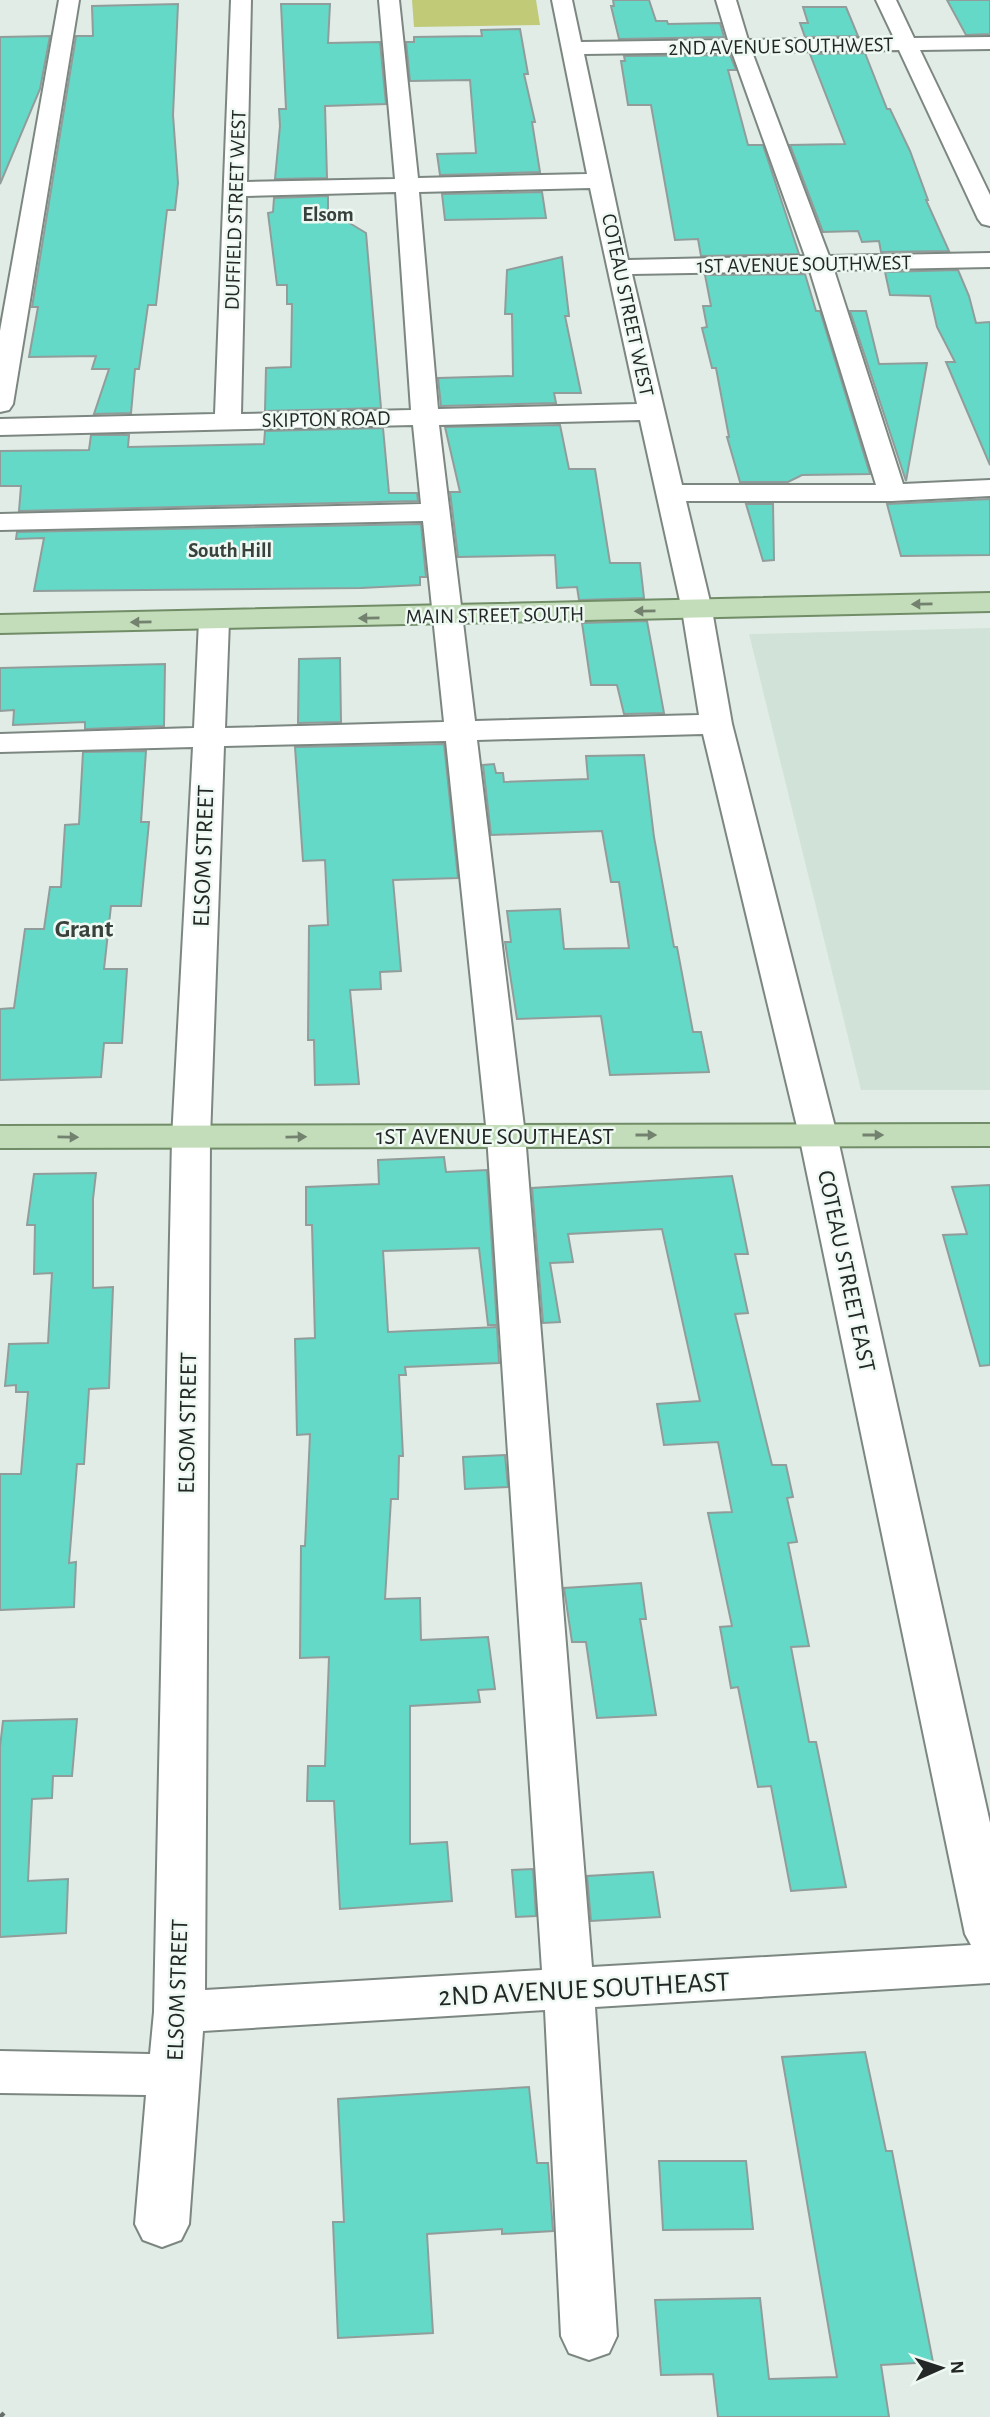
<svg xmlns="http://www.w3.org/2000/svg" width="990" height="2417" font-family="'Alegreya Sans',sans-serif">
<rect width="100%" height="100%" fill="#e1ece6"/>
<path fill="#d1e3d8" d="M990,628V1090H861L749,634Z"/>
<path fill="#c0ca77" d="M412,0H536L540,25L414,27Z"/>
<g fill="#65d9c7" stroke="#919d9b" stroke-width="2">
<path d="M613,0H649L656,21H667L668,24L720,23L724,37L619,39L611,6H614Z"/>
<path d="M947,0H990V34L966,35Z"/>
<path d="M178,4L173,115L178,183L175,210H167L156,305H148L139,369H135L131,413L94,414L109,369H92L96,356L29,357L38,307H32L76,36H93L92,6Z"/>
<path d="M281,4H330L328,43L380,42L386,104L325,106L327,178L275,179L280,126L279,109H286Z"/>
<path d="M803,7H846L858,36L805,37L800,23H808Z"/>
<path d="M520,29L528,74H524L535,122H532L540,172L440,175L437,154L476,153L470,80L410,81L406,42H414V37L482,36L481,30Z"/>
<path d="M50,36L40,89L0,184V37Z"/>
<path d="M865,53L887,109H890L910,151L928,200H926L949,251L881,252L879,241L862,242L858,231L823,232L790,145L845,144L810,54Z"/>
<path d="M730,55L736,70H728L748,145H763L799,254L701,256L698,239L675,240L651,105H628L621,61H625L624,56Z"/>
<path d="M542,192L546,218L445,220L442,194Z"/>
<path d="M328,196V210L366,233L381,408L265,411L266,368L291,367L292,304H287V285H277L268,213L273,212L274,198Z"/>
<path d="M562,257L569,316H565L581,393H554L556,403L441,406L438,378L513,376L512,314H505L507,270Z"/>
<path d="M958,270L969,296L976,323L990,322V465L946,362H955L937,327L930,296L890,295L885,272Z"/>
<path d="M805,274L816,311H820L870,474L802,475L788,482H740L727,437H729L716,368H712L702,328L707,327L703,306H711L705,275Z"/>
<path d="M850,311H866L879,364L927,363L906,481Z"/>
<path d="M560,425L569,469H595L610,563H640L644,598L579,600L577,587L557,588L555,555L458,557L450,492H460L445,427Z"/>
<path d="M383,428L389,493H417L418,501L19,511L21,486H0V451L89,450L91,435H129L128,447L264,444L265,431Z"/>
<path d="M990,499V555L901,556L887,504Z"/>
<path d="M746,504H773L774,560L763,561Z"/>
<path d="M421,524L426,577H420V585L361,588L34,591L44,538L16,539L17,532Z"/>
<path d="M647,621L664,713L624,714L617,685H591L582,623Z"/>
<path d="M340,658L341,722L298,723L299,659Z"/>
<path d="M165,664L164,726L85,729V722L13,725L14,710L0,711V668Z"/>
<path d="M444,744L458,878L393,880L401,971L380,972L381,989L350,990L359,1084L315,1085L314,1040H308L309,926L328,925L325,860L303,861L295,747Z"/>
<path d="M146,751L141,822H149L141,906H111L104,969H127L122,1043H104L101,1077L0,1080V1009L14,1008L25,929H44L50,887H61L65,825L79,824L83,752Z"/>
<path d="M644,755L654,837L674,947H677L693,1032H701L709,1072L610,1075L601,1016L517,1019L505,942H511L507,911L560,909L564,949L629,948L619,882H611L602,831L491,835L483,765L494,764L496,773H503L504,782L588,779L586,756Z"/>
<path d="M444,1157L446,1172L487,1170L497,1325H488L479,1248L383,1251L388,1332L497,1327L499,1363L405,1367L406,1375H399L403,1456H399L398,1499H391L385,1599L420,1598L421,1640L488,1637L495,1689L478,1690L480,1702L410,1706V1844L447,1842L452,1901L340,1909L334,1801H307L308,1766H325L329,1657L300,1658L301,1546H305L310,1434L297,1435L295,1339L315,1338L312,1225H306V1187L379,1184L378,1160Z"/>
<path d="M96,1173L93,1199V1288L113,1287L109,1388L89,1389L84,1464H77L69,1563L76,1562L74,1607L0,1610V1474H21L28,1392H16V1385L5,1386L9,1344L48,1343L52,1273L34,1274L35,1225H27L34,1174Z"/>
<path d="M732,1176L748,1254H735L748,1313L735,1314L772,1465H786L793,1497L787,1498L797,1542L788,1543L809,1646L791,1647L809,1742H816L846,1887L791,1891L771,1786L758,1787L738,1687L731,1688L720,1627L732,1626L708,1513L732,1512L718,1442L664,1445L657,1404L700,1401L662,1229L568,1234L573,1262L550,1263L560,1322L543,1323L532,1188Z"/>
<path d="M990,1185V1365L980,1366L943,1235L967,1234L952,1187Z"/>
<path d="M505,1455L508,1487L465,1489L463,1457Z"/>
<path d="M641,1583L646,1619H640L656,1715L597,1718L586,1642H572L564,1588Z"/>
<path d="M77,1719L72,1776H53L52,1798L32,1799L28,1881L68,1879L66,1933L0,1937V1747L3,1721Z"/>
<path d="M533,1869L536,1916L516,1917L512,1870Z"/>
<path d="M653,1872L660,1917L591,1921L587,1876Z"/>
<path d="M865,2052L886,2151H892L933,2362L881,2365L889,2417H718L713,2374L661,2375L655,2300L760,2298L769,2379L837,2377L782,2057Z"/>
<path d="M529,2087L537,2163H548L553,2231L502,2234V2229L427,2234L433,2333L338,2338L333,2222H344L338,2099Z"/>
<path d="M659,2161H746L753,2229L663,2230Z"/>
</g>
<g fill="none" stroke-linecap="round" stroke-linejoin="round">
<defs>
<g id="minor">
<path d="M59,0H79L13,404L9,410L0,412V331Z"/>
<path d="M231,0H251L247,182L395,179L379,0H399L418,178L587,174L552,0H572L581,42L728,40L716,0H736L748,40L894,38L876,0H896L914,38L990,37V49L920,50L990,195V226L982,224L978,219L899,50L752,52L829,256L990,253V267L834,270L903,484L990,480V496L892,501H686L712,610L732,724L837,1135L990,1823V1983L595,2007L617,2336L609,2353L589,2360L569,2353L561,2336L545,2010L203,2031L189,2224L181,2240L162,2247L143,2240L135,2224L146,2095L0,2093V2051L150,2054L154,2012L172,1139L193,747L0,752V734L194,728L199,621L204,615L214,612L224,615L229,621L225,728L444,722L423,521L0,530V514L421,504L413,425L0,435V419L215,414ZM732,52L805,256L628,260L584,54ZM590,188L637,404L438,409L419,192ZM396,192L411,410L241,414L246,196ZM810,271L876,485H682L632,274ZM640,420L682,610L699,715L475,721L439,425ZM703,734L799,1135L965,1934L971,1945L592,1967L525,1135L477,740ZM446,741L487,1135L542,1970L205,1990L210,1139L224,746Z"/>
</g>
<g id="major">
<path d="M990,593V611L0,633V615Z"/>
<path d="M990,1124V1146L0,1148V1126Z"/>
</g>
</defs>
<use href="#minor" stroke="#7d8781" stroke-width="4"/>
<use href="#major" stroke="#718d67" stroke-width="4"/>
<use href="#minor" fill="#fff" fill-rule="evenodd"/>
<use href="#major" fill="#c3dcb9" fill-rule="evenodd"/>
<path stroke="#686f6b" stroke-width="7" stroke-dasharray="16 16" stroke-linecap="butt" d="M0,2414L3,2417"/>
</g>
<defs><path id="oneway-solid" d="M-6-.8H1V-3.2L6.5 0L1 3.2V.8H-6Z" transform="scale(1.75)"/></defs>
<g fill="#73826f">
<use href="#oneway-solid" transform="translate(922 604) rotate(179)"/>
<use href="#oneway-solid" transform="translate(645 611) rotate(179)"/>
<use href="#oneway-solid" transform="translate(369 618) rotate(179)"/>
<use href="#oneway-solid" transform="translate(141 622) rotate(179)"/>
<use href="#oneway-solid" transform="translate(646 1135)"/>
<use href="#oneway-solid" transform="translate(873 1135)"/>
<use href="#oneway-solid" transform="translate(68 1137) rotate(1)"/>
<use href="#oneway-solid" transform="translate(296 1137) rotate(-1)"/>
</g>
<g text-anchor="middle" stroke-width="5" stroke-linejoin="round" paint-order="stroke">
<g font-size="21" fill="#232725" stroke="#eff9f3">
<text transform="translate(781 46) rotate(-1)" y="7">2ND AVENUE SOUTHWEST</text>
<text transform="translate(235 210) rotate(-88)" y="7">DUFFIELD STREET WEST</text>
<text transform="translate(804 264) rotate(-1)" y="7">1ST AVENUE SOUTHWEST</text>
<text transform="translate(628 305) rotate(78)" y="7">COTEAU STREET WEST</text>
<text transform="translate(326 419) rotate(-1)" y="7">SKIPTON ROAD</text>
<text transform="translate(495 615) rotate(-1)" y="7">MAIN STREET SOUTH</text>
</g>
<g font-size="21" font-weight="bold" fill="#39413c" stroke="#eff9f3">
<text x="328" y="221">Elsom</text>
<text x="230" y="557">South Hill</text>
</g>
<g font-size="24" fill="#232725" stroke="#eff9f3">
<text transform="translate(203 856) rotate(-88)" y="8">ELSOM STREET</text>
<text x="495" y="1144">1ST AVENUE SOUTHEAST</text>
<text transform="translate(847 1271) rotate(78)" y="8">COTEAU STREET EAST</text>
<text transform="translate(187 1423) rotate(-89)" y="8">ELSOM STREET</text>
<text transform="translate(177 1990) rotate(-88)" y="8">ELSOM STREET</text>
</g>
<g font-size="26" font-weight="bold" fill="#39413c" stroke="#eff9f3">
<text x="84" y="937">Grant</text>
</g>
<g font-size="28" fill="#232725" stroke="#eff9f3">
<text transform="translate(584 1988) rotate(-3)" y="10">2ND AVENUE SOUTHEAST</text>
</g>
</g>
<g transform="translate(941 2368) rotate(87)" stroke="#eff9f3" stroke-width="5" paint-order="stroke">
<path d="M0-5L12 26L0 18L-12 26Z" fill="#232725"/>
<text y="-10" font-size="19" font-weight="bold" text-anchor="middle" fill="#232725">N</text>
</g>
</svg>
